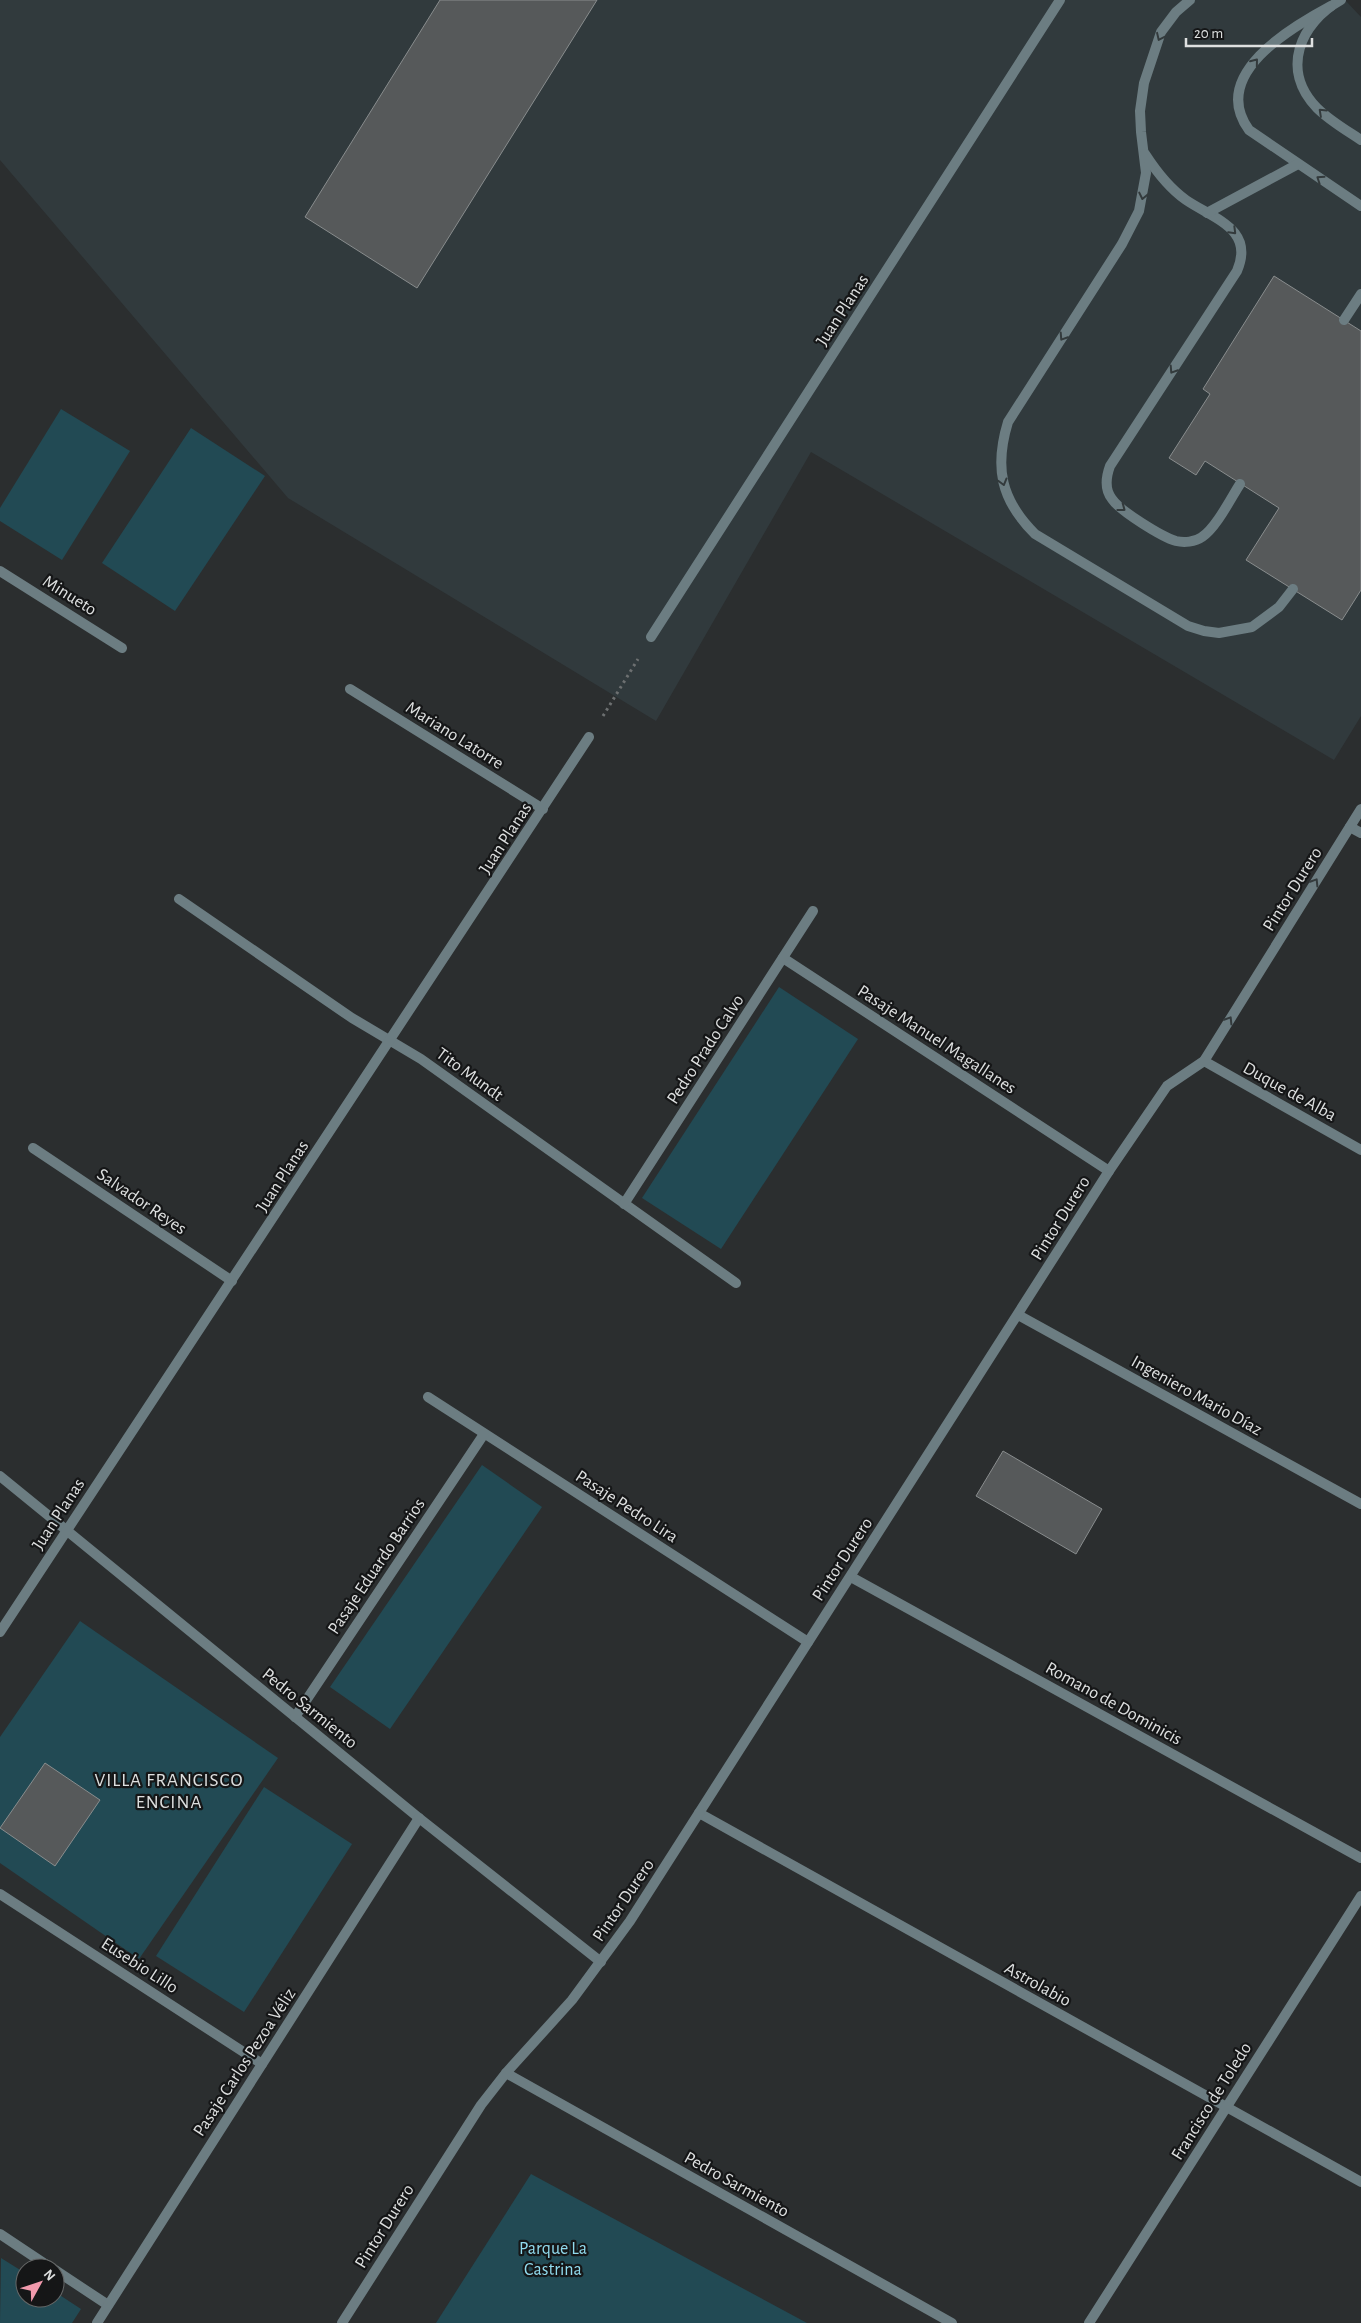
<svg xmlns="http://www.w3.org/2000/svg" width="1361" height="2323" font-family="'Alegreya Sans',sans-serif">
<rect width="100%" height="100%" fill="#2b2e2f"/>
<path fill="#313a3d" d="M0,0H1345L1361,17V716L1334,760L811,452L656,721L288,498L0,160Z"/>
<g fill="#224a54">
<path d="M61,409L130,451L62,560L0,521V508Z"/>
<path d="M191,428L265,476L175,611L102,563Z"/>
<path d="M779,987L858,1039L721,1249L642,1198Z"/>
<path d="M482,1465L542,1507L390,1729L330,1687Z"/>
<path d="M80,1621L278,1758L139,1959L0,1863V1737Z"/>
<path d="M264,1787L352,1844L244,2012L156,1956Z"/>
<path d="M531,2174L807,2323H436Z"/>
<path d="M1,2258L25,2273V2298H55V2292L81,2309L72,2323H0Z"/>
</g>
<g fill="#56595a" stroke="#898d8e">
<path d="M440,0H597L417,288L305,217Z"/>
<path d="M1274,276L1361,331V590L1342,620L1246,560L1279,508L1205,461L1196,475L1169,458L1210,394L1203,389Z"/>
<path d="M1003,1451L1102,1509L1076,1554L976,1496Z"/>
<path d="M45,1763L100,1800L55,1866L0,1828Z"/>
</g>
<g fill="none" stroke-linecap="round" stroke-linejoin="round">
<path stroke="#6d7071" stroke-width="3" stroke-dasharray="2.5 4" stroke-linecap="butt" d="M603,716L638,659"/>
<g stroke="#6c7d82" stroke-width="10">
<path d="M1190,0L1176,12L1161,32L1144,83L1140,111L1141,132L1146,173L1139,211L1122,244L1008,422C994,468 1001,500 1035,534L1188,626L1204,631L1219,633L1252,627L1279,607L1293,589"/>
<path d="M1341,0C1300,23 1280,70 1317,108C1330,121 1346,130 1361,140"/>
<path d="M1331,6C1290,28 1209,75 1249,130L1361,206"/>
<path d="M1145,154C1156,171 1169,188 1186,200C1214,219 1255,229 1237,271L1110,466C1106,477 1104,489 1112,499C1120,511 1162,537 1176,541C1184,543 1195,542 1202,537C1216,528 1231,498 1240,484"/>
<path d="M1207,213L1298,164"/>
<path d="M1344,320L1361,294"/>
</g>
<g stroke="#6c7d82" stroke-width="10">
<path d="M0,571L122,648"/>
<path d="M651,637L1060,0"/>
<path d="M350,689L543,809"/>
<path d="M1350,827L1361,833"/>
<path d="M179,899L352,1018L421,1059L736,1283"/>
<path d="M783,958L1109,1171"/>
<path d="M1204,1061L1361,1150"/>
<path d="M33,1148L232,1281"/>
<path d="M624,1204L813,911"/>
<path d="M1018,1315L1361,1504"/>
<path d="M428,1397L808,1642"/>
<path d="M0,1476L419,1818L601,1962"/>
<path d="M851,1577L1361,1858"/>
<path d="M0,1632L589,737"/>
<path d="M295,1717L484,1434"/>
<path d="M699,1813L1361,2182"/>
<path d="M0,1894L262,2064"/>
<path d="M506,2073L952,2323"/>
<path d="M0,2234L51,2268"/>
<path d="M55,2270L108,2305"/>
<path d="M97,2323L419,1818"/>
<path d="M342,2323L481,2105L506,2073L572,2000L630,1921L1109,1171L1167,1086L1204,1061L1361,809"/>
<path d="M1089,2323L1361,1896"/>
</g>
</g>
<defs><path id="oneway-chevron" d="M-2-3.5L2.5 0L-2 3.5" fill="none" stroke-width="1.6" stroke-linecap="round" stroke-linejoin="round" transform="scale(1.25)"/></defs>
<g stroke="#333a3c">
<use href="#oneway-chevron" transform="translate(1160 37) rotate(115)"/>
<use href="#oneway-chevron" transform="translate(1255 62) rotate(-51)"/>
<use href="#oneway-chevron" transform="translate(1322 112) rotate(-137)"/>
<use href="#oneway-chevron" transform="translate(1320 179) rotate(-146)"/>
<use href="#oneway-chevron" transform="translate(1143 196) rotate(102)"/>
<use href="#oneway-chevron" transform="translate(1233 231) rotate(45)"/>
<use href="#oneway-chevron" transform="translate(1063 337) rotate(123)"/>
<use href="#oneway-chevron" transform="translate(1173 370) rotate(123)"/>
<use href="#oneway-chevron" transform="translate(1003 482) rotate(75)"/>
<use href="#oneway-chevron" transform="translate(1122 508) rotate(37)"/>
<use href="#oneway-chevron" transform="translate(1315 882) rotate(-58)"/>
<use href="#oneway-chevron" transform="translate(1229 1020) rotate(-58)"/>
</g>
<g text-anchor="middle" stroke-width="4.5" stroke-linejoin="round" paint-order="stroke">
<g font-size="18" fill="#dee0e0" stroke="#151617">
<text transform="translate(842 310) rotate(-57)" y="6">Juan Planas</text>
<text transform="translate(70 595) rotate(32)" y="6">Minueto</text>
<text transform="translate(455 735) rotate(32)" y="6">Mariano Latorre</text>
<text transform="translate(505 838) rotate(-57)" y="6">Juan Planas</text>
<text transform="translate(1292 889) rotate(-58)" y="6">Pintor Durero</text>
<text transform="translate(937 1039) rotate(33)" y="6">Pasaje Manuel Magallanes</text>
<text transform="translate(705 1049) rotate(-57)" y="6">Pedro Prado Calvo</text>
<text transform="translate(470 1074) rotate(36)" y="6">Tito Mundt</text>
<text transform="translate(1290 1091) rotate(29)" y="6">Duque de Alba</text>
<text transform="translate(282 1176) rotate(-57)" y="6">Juan Planas</text>
<text transform="translate(142 1201) rotate(34)" y="6">Salvador Reyes</text>
<text transform="translate(1060 1218) rotate(-58)" y="6">Pintor Durero</text>
<text transform="translate(1197 1395) rotate(29)" y="6">Ingeniero Mario Díaz</text>
<text transform="translate(627 1506) rotate(33)" y="6">Pasaje Pedro Lira</text>
<text transform="translate(58 1514) rotate(-57)" y="6">Juan Planas</text>
<text transform="translate(842 1559) rotate(-57)" y="6">Pintor Durero</text>
<text transform="translate(376 1566) rotate(-56)" y="6">Pasaje Eduardo Barrios</text>
<text transform="translate(1114 1703) rotate(29)" y="6">Romano de Dominicis</text>
<text transform="translate(310 1708) rotate(39)" y="6">Pedro Sarmiento</text>
<text transform="translate(623 1900) rotate(-56)" y="6">Pintor Durero</text>
<text transform="translate(140 1965) rotate(33)" y="6">Eusebio Lillo</text>
<text transform="translate(1038 1984) rotate(29)" y="6">Astrolabio</text>
<text transform="translate(244 2062) rotate(-57)" y="6">Pasaje Carlos Pezoa Véliz</text>
<text transform="translate(1211 2101) rotate(-58)" y="6">Francisco de Toledo</text>
<text transform="translate(737 2184) rotate(29)" y="6">Pedro Sarmiento</text>
<text transform="translate(384 2226) rotate(-58)" y="6">Pintor Durero</text>
</g>
<g font-size="18" fill="#91dbee" stroke="#151617">
<text x="553" y="2254">Parque La<tspan x="553" dy="21">Castrina</tspan></text>
</g>
<g font-size="19" letter-spacing="1" fill="#dee0e0" stroke="#151617">
<text x="169" y="1786">VILLA FRANCISCO<tspan x="169" dy="22">ENCINA</tspan></text>
</g>
</g>
<g transform="translate(40 2283) rotate(50)"><circle r="24" fill="#151617" stroke="#656767"/>
<path d="M0-4L9 19L0 12L-9 19Z" fill="#f29aad"/>
<text y="-8" font-size="14" font-weight="bold" text-anchor="middle" fill="#dee0e0">N</text>
</g>
<path d="M1186 38v8h126v-8" fill="none" stroke="#dee0e0" stroke-width="2.5"/>
<text x="1194" y="38" font-size="15" fill="#dee0e0" stroke="#151617" stroke-width="4" paint-order="stroke">20 m</text>
</svg>
